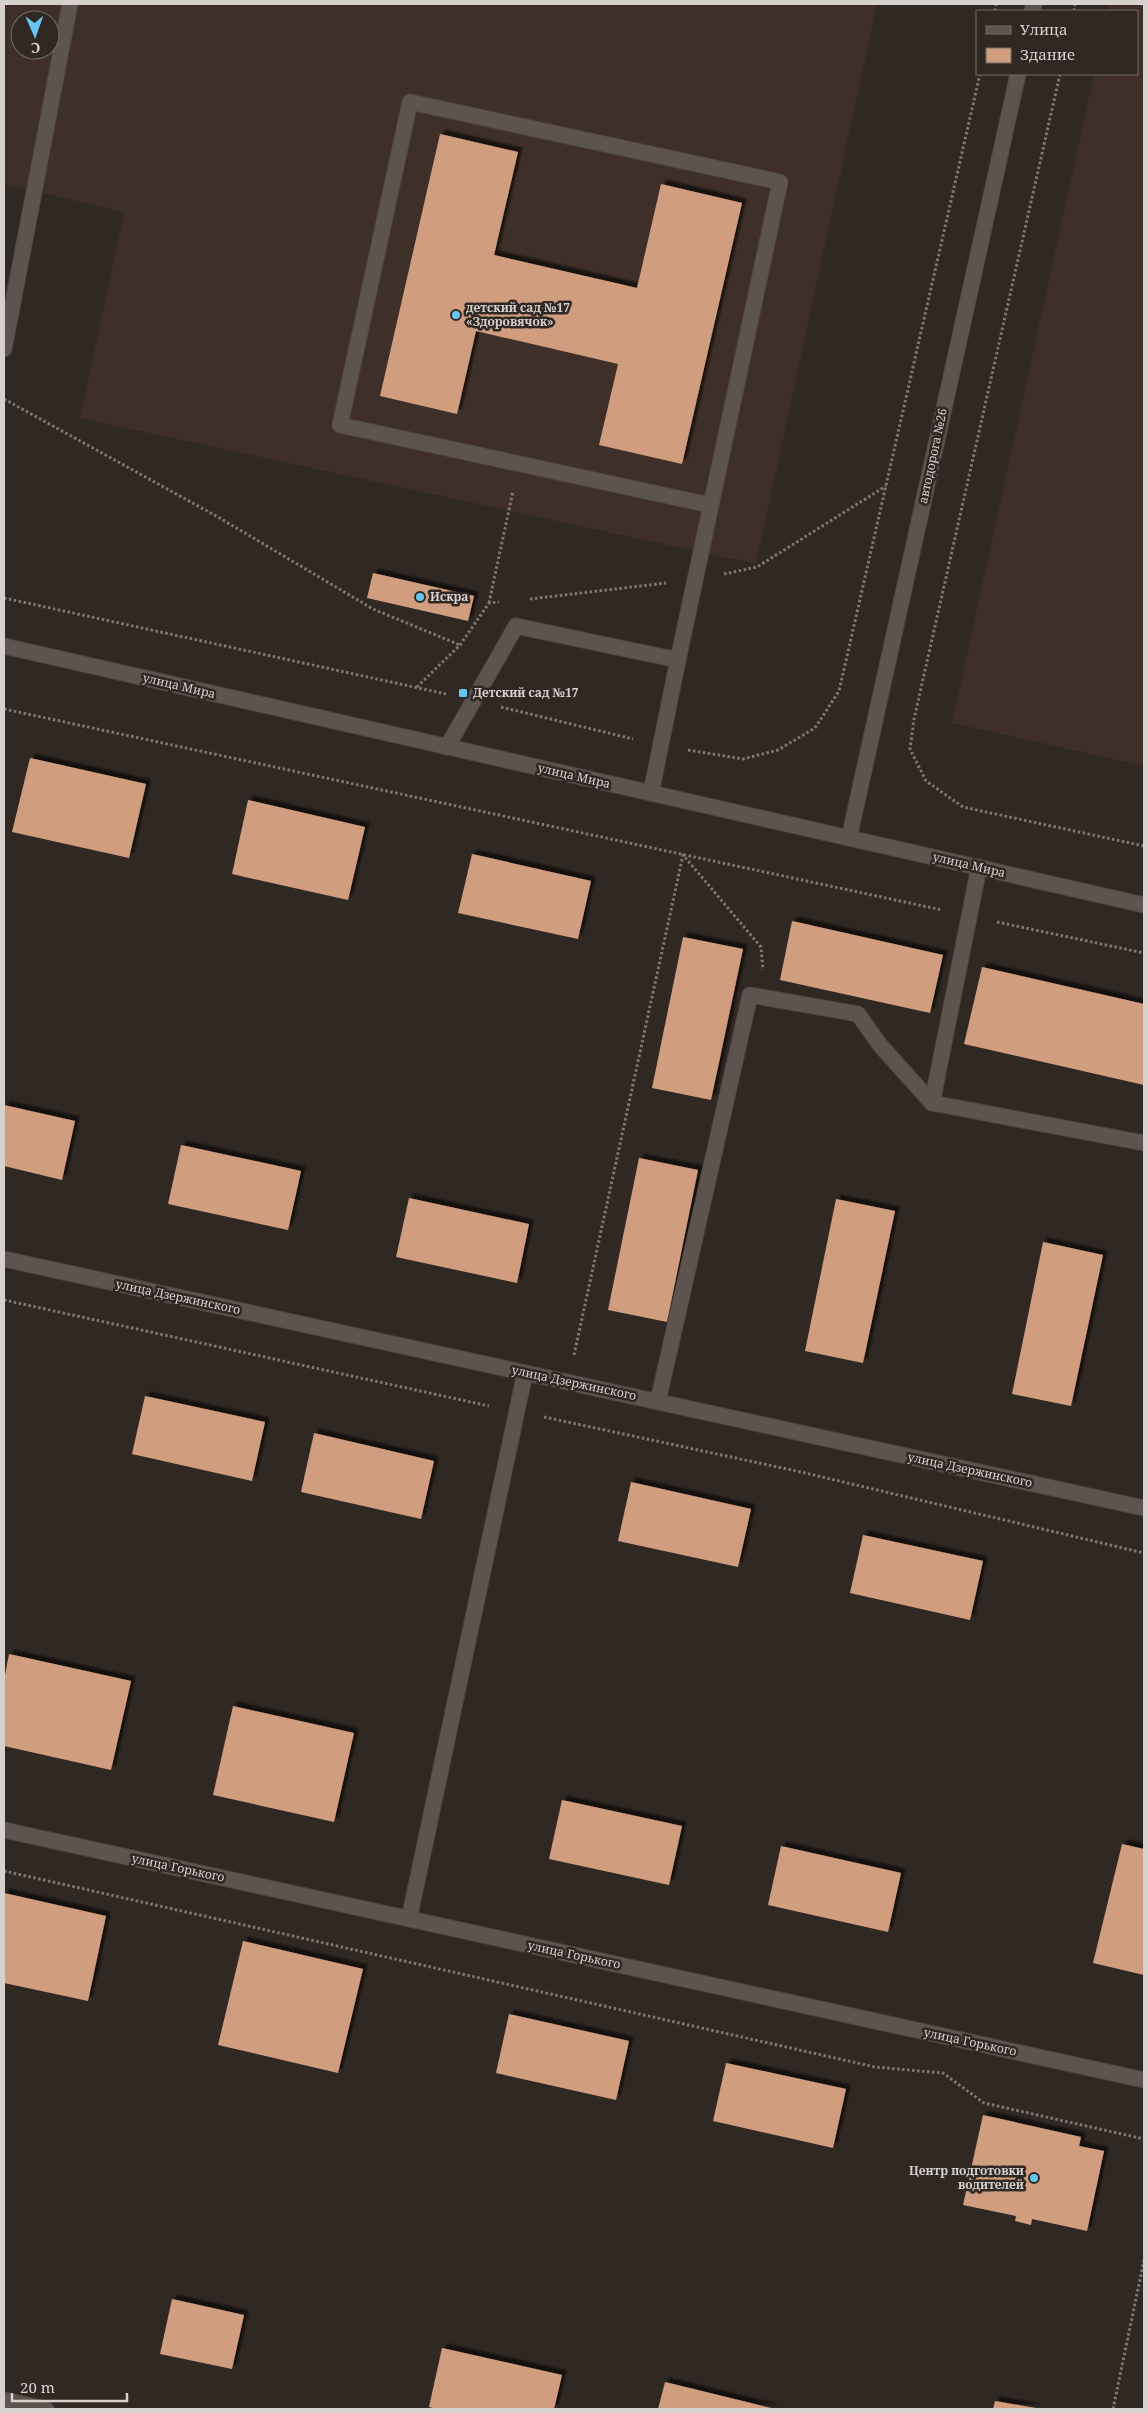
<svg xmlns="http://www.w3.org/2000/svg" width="1148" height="2413" font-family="'Noto Serif',serif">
<defs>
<filter id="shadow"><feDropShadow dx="4.5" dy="-4.5" stdDeviation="1" flood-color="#0009"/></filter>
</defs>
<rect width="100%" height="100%" fill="#302823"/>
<g fill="#3e3028" fill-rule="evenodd">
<path d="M4,4H877L756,564L80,418L124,212L4,184ZM20,20H50V50H20Z"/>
<path d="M1109,4H1144V766L952,723L1094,74H1137V11H1108Z"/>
</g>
<g fill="#d19d7f" filter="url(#shadow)">
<path d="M440,134L518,152L494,255L637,288L661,184L742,203L682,464L599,445L618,364L476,331L457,414L380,396Z"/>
<path d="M373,573L474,596L468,621L367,598Z"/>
<path d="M30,758L146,784L129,858L12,832Z"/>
<path d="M248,800L365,827L348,900L232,874Z"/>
<path d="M472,854L591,881L578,939L458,913Z"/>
<path d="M792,921L943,955L930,1013L780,980Z"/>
<path d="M683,937L743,949L711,1100L652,1088Z"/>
<path d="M982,967L1144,1004V1085L964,1044Z"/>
<path d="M4,1105L75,1121L62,1180L4,1166Z"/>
<path d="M181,1145L301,1171L288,1230L168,1204Z"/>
<path d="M639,1158L698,1170L667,1322L608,1310Z"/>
<path d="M409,1198L529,1224L517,1283L396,1257Z"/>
<path d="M836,1199L895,1211L863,1363L805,1351Z"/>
<path d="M1043,1242L1103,1255L1071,1406L1012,1394Z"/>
<path d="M145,1396L265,1422L252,1481L132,1454Z"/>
<path d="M314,1433L434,1461L421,1519L301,1492Z"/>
<path d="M631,1482L751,1509L738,1567L618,1541Z"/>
<path d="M863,1535L983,1561L970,1620L850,1593Z"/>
<path d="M9,1654L131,1681L111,1770L4,1746V1680Z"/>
<path d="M233,1706L354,1733L334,1822L213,1795Z"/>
<path d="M562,1800L682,1826L669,1885L549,1859Z"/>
<path d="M1122,1844L1144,1849V1975L1093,1963Z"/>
<path d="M781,1846L901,1873L888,1932L768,1905Z"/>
<path d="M4,1893L106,1916L88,2001L4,1983Z"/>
<path d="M243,1941L363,1969L338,2073L218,2045Z"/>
<path d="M509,2014L629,2041L616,2100L496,2073Z"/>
<path d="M726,2063L846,2089L833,2148L713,2121Z"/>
<path d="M983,2115L1081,2137L1079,2146L1104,2151L1087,2231L1032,2219L1031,2225L1015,2221L1016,2216L963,2205Z"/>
<path d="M172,2299L244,2315L232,2369L160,2354Z"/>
<path d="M442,2348L562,2375L554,2409H437L429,2407Z"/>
<path d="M665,2382L775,2409H658Z"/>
<path d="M995,2401L1036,2408L1035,2409H993Z"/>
</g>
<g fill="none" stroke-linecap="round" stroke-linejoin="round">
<defs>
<g id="lane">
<path d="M4,349L70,4"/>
<path d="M678,660L780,182L410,102L340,425L710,505"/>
<path d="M447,747L516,626L678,660L651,793"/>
<path d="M932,1103L979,867"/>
<path d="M658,1401L750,995L858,1014L880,1045L932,1103L1144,1143"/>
<path d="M409,1919L525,1373"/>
</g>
<g id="street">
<path d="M4,1259L1144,1508"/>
<path d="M4,1830L1144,2080"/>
<path d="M4,2400L46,2409"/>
</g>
<g id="secondary">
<path d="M1032,11L1034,4"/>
<path d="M4,646L1144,905"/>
<path d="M849,838L1018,74"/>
</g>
</defs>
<use href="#lane" stroke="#4d4642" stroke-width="17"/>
<use href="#street" stroke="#4d4642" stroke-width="17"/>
<use href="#secondary" stroke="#4d4642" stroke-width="17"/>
<g stroke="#7e7773" stroke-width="3" stroke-dasharray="2.5 2.5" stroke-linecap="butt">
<path d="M995,11L996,4"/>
<path d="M1074,11L1075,4"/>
<path d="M1060,74L914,719L910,749L926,781L963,807L1144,846"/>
<path d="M4,399L218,517L373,609L460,645"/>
<path d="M724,574L757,567L886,486"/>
<path d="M4,598L446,694"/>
<path d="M530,599L666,583"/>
<path d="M489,603L513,491"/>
<path d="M417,687L460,645L489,603L499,602"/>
<path d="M501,707L633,739"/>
<path d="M4,709L942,910"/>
<path d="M688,750L743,759L778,750L815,728L839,691L980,74"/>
<path d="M997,922L1144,953"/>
<path d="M4,1300L489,1406"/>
<path d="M574,1355L683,855L761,947L763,970"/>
<path d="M544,1417L801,1472L1144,1553"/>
<path d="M4,1871L875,2067L943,2073L984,2103L1144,2139"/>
<path d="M1113,2409L1144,2260"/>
</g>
<use href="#lane" stroke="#5d544f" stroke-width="15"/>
<use href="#street" stroke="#5d544f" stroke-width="15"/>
<use href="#secondary" stroke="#5d544f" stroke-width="15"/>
</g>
<g fill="#68c4f0" stroke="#302823" stroke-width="2">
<circle cx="456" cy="315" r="5"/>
<circle cx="420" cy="597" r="5"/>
<rect x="458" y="688" width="10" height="10" rx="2.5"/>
<circle cx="1034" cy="2178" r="5"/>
</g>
<g text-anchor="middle" stroke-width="5" stroke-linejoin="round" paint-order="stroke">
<g font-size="12" font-weight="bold" fill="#d7d1ce" stroke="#302823" text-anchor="start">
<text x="466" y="312">детский сад №17<tspan x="466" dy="14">«Здоровячок»</tspan></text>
<text x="430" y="601">Искра</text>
<text x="473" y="697">Детский сад №17</text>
<text x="1024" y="2175" text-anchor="end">Центр подготовки<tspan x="1024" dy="14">водителей</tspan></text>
</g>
<g font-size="12" fill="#d7d1ce" stroke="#302823">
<text transform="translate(933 456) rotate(-78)" y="4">автодорога №26</text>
<text transform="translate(179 686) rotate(13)" y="4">улица Мира</text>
<text transform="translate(574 776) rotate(13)" y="4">улица Мира</text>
<text transform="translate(969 865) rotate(13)" y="4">улица Мира</text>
<text transform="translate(178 1297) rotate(12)" y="4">улица Дзержинского</text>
<text transform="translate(574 1383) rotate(12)" y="4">улица Дзержинского</text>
<text transform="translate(970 1470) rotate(12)" y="4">улица Дзержинского</text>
<text transform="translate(178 1868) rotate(12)" y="4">улица Горького</text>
<text transform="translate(574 1955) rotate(12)" y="4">улица Горького</text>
<text transform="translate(970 2042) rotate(12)" y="4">улица Горького</text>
</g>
</g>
<rect width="1148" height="2413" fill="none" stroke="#d7d1ce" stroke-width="10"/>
<rect x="976" y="10" width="162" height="65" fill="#302823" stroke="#736c67"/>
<rect x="986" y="26" width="25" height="8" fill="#5d544f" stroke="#736c67"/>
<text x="1020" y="35" font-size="15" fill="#d7d1ce">Улица</text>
<rect x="986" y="48" width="25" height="15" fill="#d19d7f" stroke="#736c67"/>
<text x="1020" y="60" font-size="15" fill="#d7d1ce">Здание</text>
<g transform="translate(35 35) rotate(178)"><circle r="24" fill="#302823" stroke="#736c67"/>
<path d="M0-4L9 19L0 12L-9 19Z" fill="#68c4f0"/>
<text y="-8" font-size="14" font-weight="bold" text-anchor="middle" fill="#d7d1ce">С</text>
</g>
<path d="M12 2393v8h115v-8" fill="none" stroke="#d7d1ce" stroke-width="2.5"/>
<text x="20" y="2393" font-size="15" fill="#d7d1ce" stroke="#302823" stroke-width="4" paint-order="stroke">20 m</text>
</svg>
